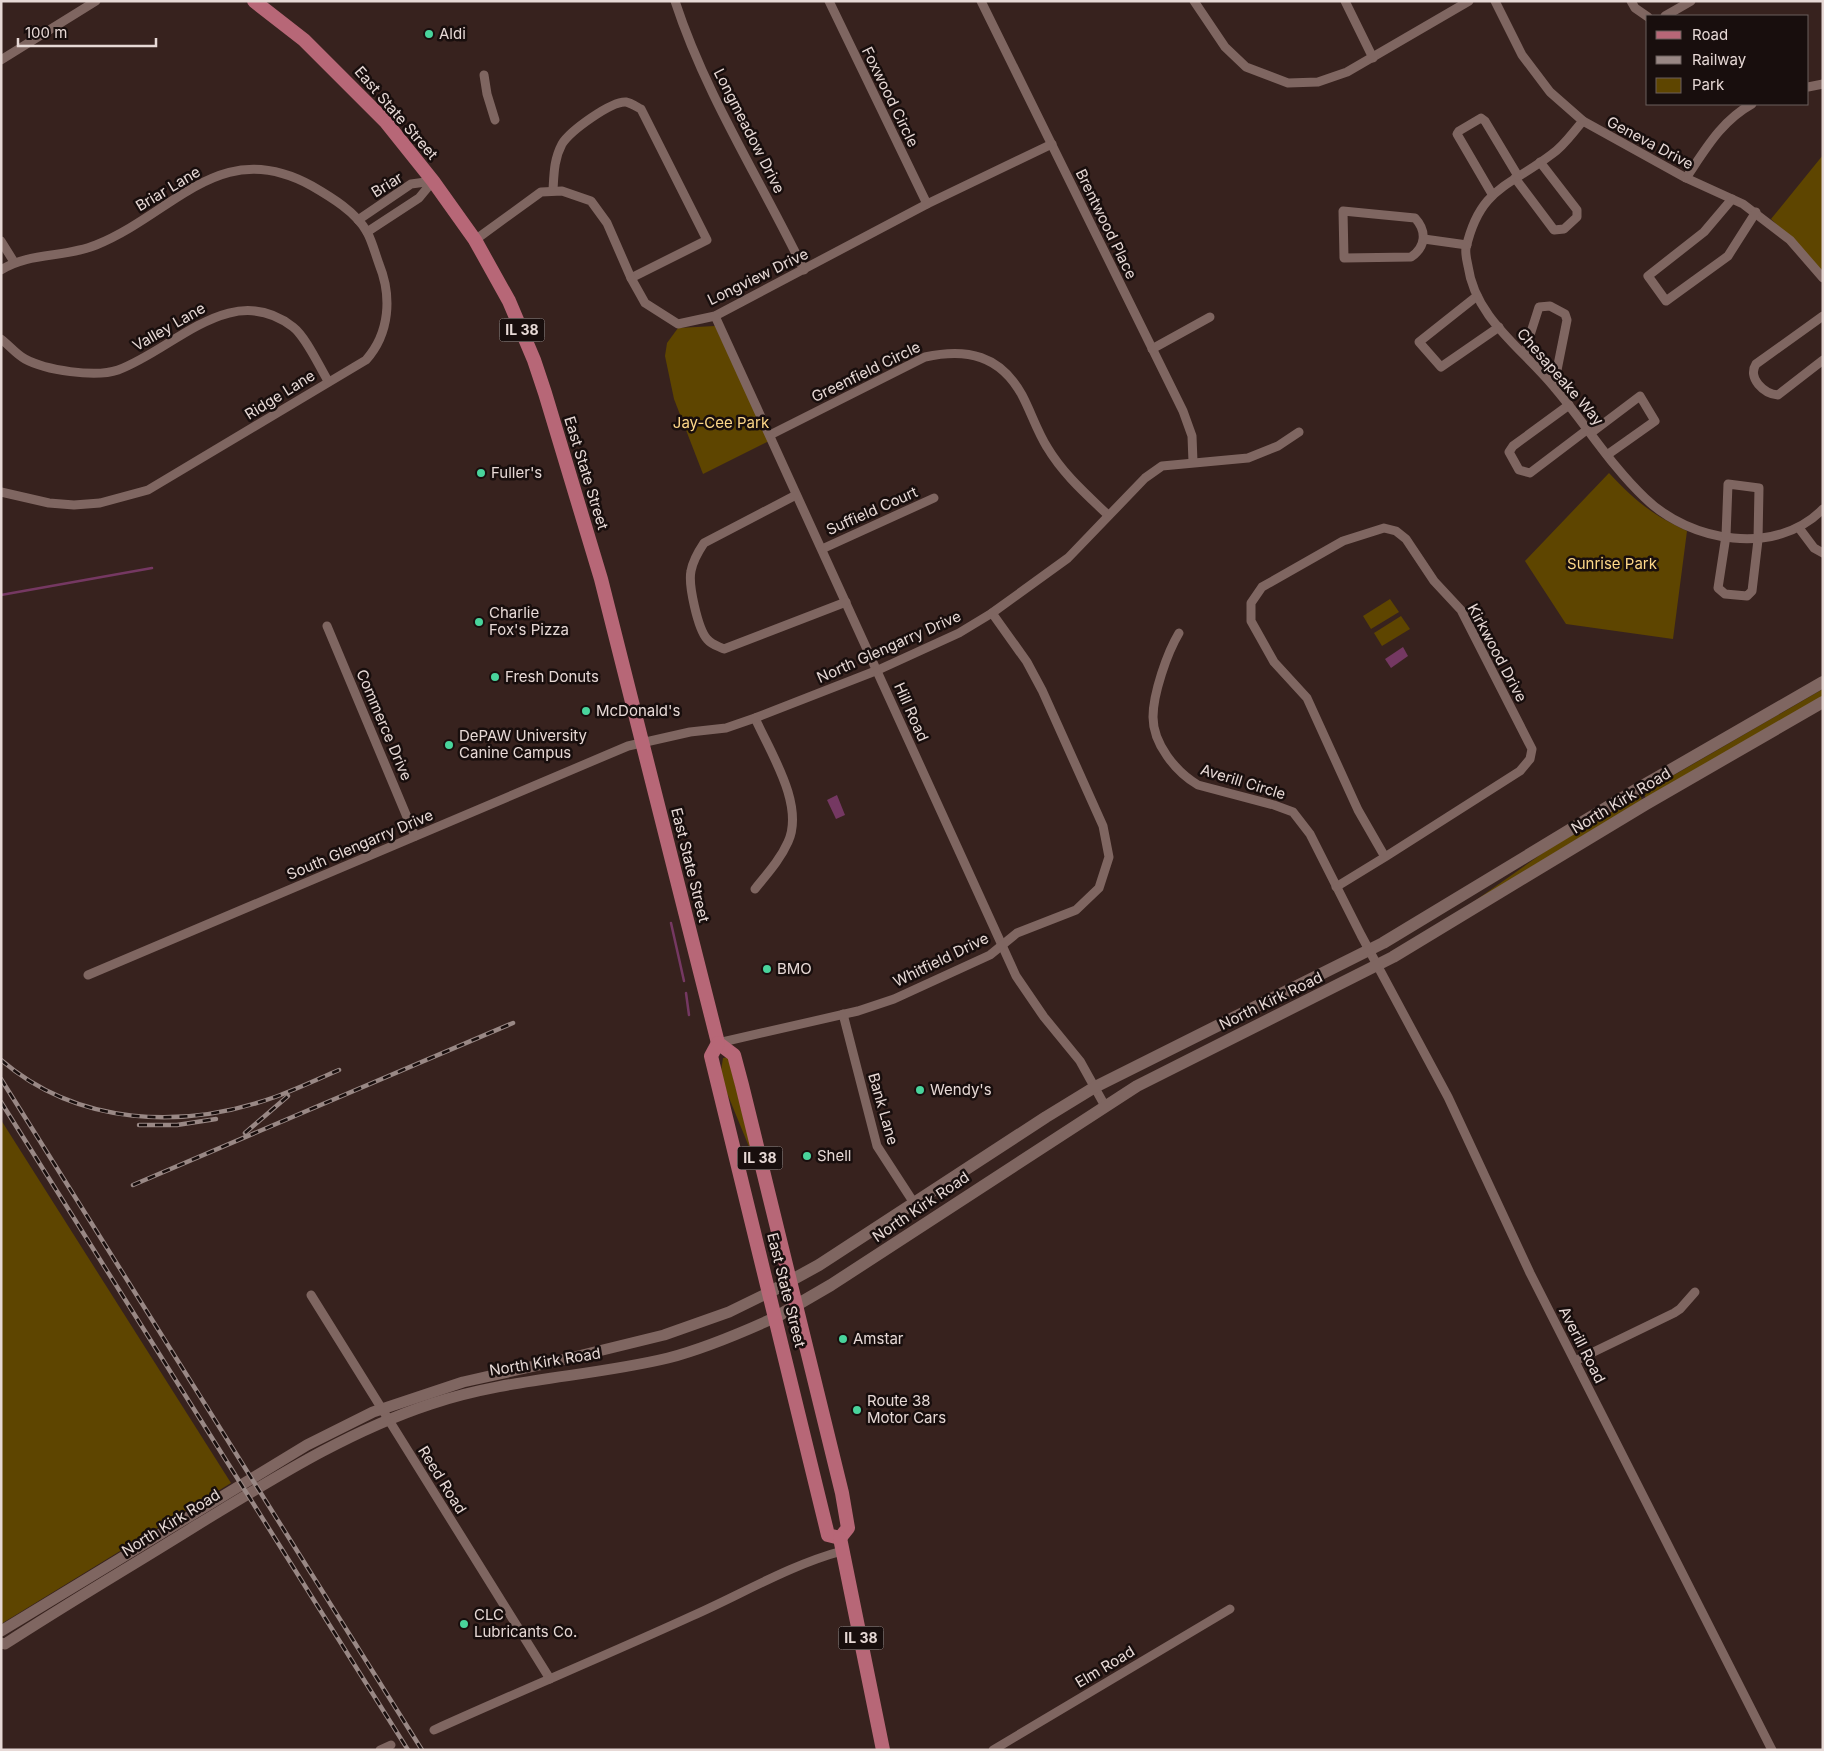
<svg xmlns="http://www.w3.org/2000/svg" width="1824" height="1751" font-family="Inter,sans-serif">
<rect width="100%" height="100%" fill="#37221e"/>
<g fill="#5e4500">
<path d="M1823,155V275L1811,258L1771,219Z"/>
<path d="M715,326L769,441L703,474L674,399L665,356L667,343L678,328Z"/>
<path d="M1609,473C1634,500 1654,516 1687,531L1673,639L1566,624L1525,561Z"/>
<path d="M1390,599L1399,612L1371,629L1363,616Z"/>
<path d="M1401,616L1410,629L1382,646L1374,633Z"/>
<path d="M1823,689V696L1646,798L1643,793Z"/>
<path d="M1640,795L1642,800L1469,905L1550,848Z"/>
<path d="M728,1057L754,1159L725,1088L721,1071L723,1058Z"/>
<path d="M1,1120L231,1483L1,1624Z"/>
</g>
<g fill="#753862">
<path d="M1403,647L1408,656L1391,668L1385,659Z"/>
<path d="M837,795L845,815L836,819L827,800Z"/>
</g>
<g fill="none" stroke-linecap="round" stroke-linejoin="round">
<g stroke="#753862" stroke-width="2.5">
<path d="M1,595L152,568"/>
<path d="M671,923L684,981"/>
<path d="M686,993L689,1015"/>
</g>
<g stroke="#7f6661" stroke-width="9">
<path d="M675,1C706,96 761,181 804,270"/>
<path d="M829,1L927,204"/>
<path d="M981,1L1183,411L1192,436L1193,462"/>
<path d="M1194,1L1225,47L1246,67L1288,83L1318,82L1347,72L1469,1"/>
<path d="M1345,1L1373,58"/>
<path d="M1495,1L1522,55L1550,92L1583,121L1686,178L1743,204L1790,240L1823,278"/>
<path d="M1631,1L1635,8L1648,17"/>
<path d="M1665,16L1691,1"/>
<path d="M1,60L96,1"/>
<path d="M484,75L487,94L495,120"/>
<path d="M1808,87L1823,84"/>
<path d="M1583,121C1573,132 1564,146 1552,154C1509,187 1480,187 1466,248C1465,254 1467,261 1468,266C1475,318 1523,349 1554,387C1585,423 1610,465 1645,498C1690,542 1776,557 1823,509"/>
<path d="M1515,178L1554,230L1564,229L1577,217V210L1540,162"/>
<path d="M1686,178C1705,150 1721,121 1752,104"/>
<path d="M553,190C554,173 554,159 562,144C570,131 611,101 626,102C631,103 637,107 641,109L707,240L631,278"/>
<path d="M1492,194L1457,134L1459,131L1481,118L1485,121L1518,176"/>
<path d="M1732,199L1704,232L1648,276L1666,301L1728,256L1756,212"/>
<path d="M1343,211L1415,218C1427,231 1426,247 1411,257L1344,258Z"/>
<path d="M358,220L411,184L433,181"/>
<path d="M367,232L419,198L433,181"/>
<path d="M1424,239L1467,245"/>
<path d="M475,240L541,192L562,191L591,201L607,223L631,278L645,303L678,324L715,316L927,204L1052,144"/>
<path d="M1,241L14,262"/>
<path d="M1,270C29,252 65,258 96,245C175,213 220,135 312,186C331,197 356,212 367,232C372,241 375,253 379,264C392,296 390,333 366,360L148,490L100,503L74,505L49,503L1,492"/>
<path d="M1477,296L1419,342L1441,367L1499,327"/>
<path d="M715,316L1016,976L1044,1017L1080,1061L1105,1106"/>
<path d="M1823,316L1756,364C1747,378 1764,394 1778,395L1823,360"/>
<path d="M1,339C9,345 16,354 25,359C45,370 95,378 118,370C175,349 231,279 293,327C306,337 319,366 328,381"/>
<path d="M1152,349L1210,317"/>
<path d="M1524,354L1539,307L1550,306L1565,314L1567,320L1554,385"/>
<path d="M1569,405L1513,446L1509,452L1519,470L1530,473L1588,429"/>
<path d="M1591,433L1640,396L1655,421L1607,455"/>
<path d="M770,435L925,357C967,348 1000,355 1022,395C1031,412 1037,431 1047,447C1063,474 1086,494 1108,515"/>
<path d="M1728,484L1759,488L1758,540L1752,591L1747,596L1725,594L1718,588L1726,536Z"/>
<path d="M796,495L704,543C698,552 693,560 691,571C688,585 698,629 707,639C712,645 718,646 724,649L846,602"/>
<path d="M1799,528L1814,548L1823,553"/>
<path d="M822,549L934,498"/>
<path d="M327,626L415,836"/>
<path d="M1179,633C1167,653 1153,694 1153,717C1153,744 1176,772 1198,785L1274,805L1293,812L1310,834L1361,935L1448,1097L1530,1273L1772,1750"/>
<path d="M1336,887L1385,857L1358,810L1307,698L1274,662L1251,621V603L1262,587L1343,541L1384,528L1396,531L1406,539L1434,581L1461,610L1532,749L1530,759L1520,771L1385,857"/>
<path d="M755,889C767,874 780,860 788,842C805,805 770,752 755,718"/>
<path d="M88,975L628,746L690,732L726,728L755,718L878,670L959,633L992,613L1068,558L1145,478L1162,466L1248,458L1278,446L1299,432"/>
<path d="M843,1014L877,1146L914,1203"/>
<path d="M718,1043L858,1011L894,999L990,955L1017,933L1076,910L1099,888L1109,857L1103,826L1042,690L1027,662L992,613"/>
<path d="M311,1295L550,1679"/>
<path d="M1575,1361L1674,1313L1680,1309L1695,1292"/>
<path d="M434,1730C520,1691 607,1655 692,1616C742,1594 790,1565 842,1551"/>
<path d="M380,1750L391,1745"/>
<path d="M993,1750L1230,1609"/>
</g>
<g stroke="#7f6661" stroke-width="11">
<path d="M1,1631L307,1445L373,1412L463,1382L566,1359L664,1335L729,1312L770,1292"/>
<path d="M1,1643L5,1644C68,1603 133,1565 197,1525C273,1479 346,1432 431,1404C508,1378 590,1377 668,1358C706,1348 741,1333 776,1317"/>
</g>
<g stroke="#7f6661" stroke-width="12">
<path d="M770,1292L819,1265L1046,1117L1095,1087L1383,943L1639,788L1823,682"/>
<path d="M776,1317L831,1285L1137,1086L1393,957L1646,804L1823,702"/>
</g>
<g stroke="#b76777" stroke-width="14">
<path d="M254,1L304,40L385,121L433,181L475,240L509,301L534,360L545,393L601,579L718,1043L734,1055L742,1085L842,1493L848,1528L840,1538"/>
<path d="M718,1043L711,1056L828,1535L840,1538"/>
<path d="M840,1538L883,1750"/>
</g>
<defs>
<g id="rail">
<path d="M1,1060C78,1126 183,1130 275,1097C297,1089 318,1079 339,1070"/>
<path d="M1,1079L422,1750"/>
<path d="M1,1102L408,1750"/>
<path d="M139,1125H177L216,1119"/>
<path d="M245,1133L288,1096"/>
<path d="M133,1185L513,1023"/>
</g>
</defs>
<use href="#rail" stroke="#998885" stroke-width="4.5"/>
<use href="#rail" stroke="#180e0d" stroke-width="2.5" stroke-dasharray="8" stroke-linecap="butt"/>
</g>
<g fill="#49d49c" stroke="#180e0d" stroke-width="2">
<circle cx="429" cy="34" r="5"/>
<circle cx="481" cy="473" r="5"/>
<circle cx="479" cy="622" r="5"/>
<circle cx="495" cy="677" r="5"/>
<circle cx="586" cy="711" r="5"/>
<circle cx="449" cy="745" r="5"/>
<circle cx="767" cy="969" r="5"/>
<circle cx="920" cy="1090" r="5"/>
<circle cx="807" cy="1156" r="5"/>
<circle cx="843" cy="1339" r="5"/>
<circle cx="857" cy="1410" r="5"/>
<circle cx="464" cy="1624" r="5"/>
</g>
<g text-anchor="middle" stroke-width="5" stroke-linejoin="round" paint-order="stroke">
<g fill="#180e0d" stroke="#a99c9a" stroke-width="1">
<rect x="499.5" y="318.5" width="45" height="23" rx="4"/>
<rect x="737.5" y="1146.5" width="45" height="23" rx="4"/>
<rect x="838.5" y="1626.5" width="45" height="23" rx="4"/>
</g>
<g font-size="14" font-weight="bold" fill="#e7d9d6">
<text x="522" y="335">IL 38</text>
<text x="760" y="1163">IL 38</text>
<text x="861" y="1643">IL 38</text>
</g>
<g font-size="15" fill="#e7d9d6" stroke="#180e0d" text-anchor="start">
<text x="439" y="39">Aldi</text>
<text x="491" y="478">Fuller's</text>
<text x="489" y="618">Charlie<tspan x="489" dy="17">Fox's Pizza</tspan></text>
<text x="505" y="682">Fresh Donuts</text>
<text x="596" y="716">McDonald's</text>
<text x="459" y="741">DePAW University<tspan x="459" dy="17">Canine Campus</tspan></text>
<text x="777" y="974">BMO</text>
<text x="930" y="1095">Wendy's</text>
<text x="817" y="1161">Shell</text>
<text x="853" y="1344">Amstar</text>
<text x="867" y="1406">Route 38<tspan x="867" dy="17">Motor Cars</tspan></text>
<text x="474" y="1620">CLC<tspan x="474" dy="17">Lubricants Co.</tspan></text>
</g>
<g font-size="15" fill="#e7d9d6" stroke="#180e0d">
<text transform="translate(890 97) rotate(64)" y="5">Foxwood Circle</text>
<text transform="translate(396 113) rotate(49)" y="5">East State Street</text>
<text transform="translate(749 131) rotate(63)" y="5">Longmeadow Drive</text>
<text transform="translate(1650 143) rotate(28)" y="5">Geneva Drive</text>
<text transform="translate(387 185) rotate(-32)" y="5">Briar</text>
<text transform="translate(168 189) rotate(-31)" y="5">Briar Lane</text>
<text transform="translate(1106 224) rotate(64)" y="5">Brentwood Place</text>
<text transform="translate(758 277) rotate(-26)" y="5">Longview Drive</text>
<text transform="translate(169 327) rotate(-30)" y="5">Valley Lane</text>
<text transform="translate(866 372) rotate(-26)" y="5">Greenfield Circle</text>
<text transform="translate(1560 377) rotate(49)" y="5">Chesapeake Way</text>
<text transform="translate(280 395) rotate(-32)" y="5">Ridge Lane</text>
<text transform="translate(586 473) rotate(73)" y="5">East State Street</text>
<text transform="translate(872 511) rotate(-24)" y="5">Suffield Court</text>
<text transform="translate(889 647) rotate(-24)" y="5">North Glengarry Drive</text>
<text transform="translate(1497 653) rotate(62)" y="5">Kirkwood Drive</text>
<text transform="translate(911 712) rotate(66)" y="5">Hill Road</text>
<text transform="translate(384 725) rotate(67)" y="5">Commerce Drive</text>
<text transform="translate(1243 782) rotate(17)" y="5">Averill Circle</text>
<text transform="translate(1621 801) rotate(-31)" y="5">North Kirk Road</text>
<text transform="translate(360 845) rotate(-23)" y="5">South Glengarry Drive</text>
<text transform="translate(690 865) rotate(76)" y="5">East State Street</text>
<text transform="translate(941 960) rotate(-26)" y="5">Whitfield Drive</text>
<text transform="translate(1271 1001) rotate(-26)" y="5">North Kirk Road</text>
<text transform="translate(883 1109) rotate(74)" y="5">Bank Lane</text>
<text transform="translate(921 1207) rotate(-34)" y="5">North Kirk Road</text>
<text transform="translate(786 1290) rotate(76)" y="5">East State Street</text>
<text transform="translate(1582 1345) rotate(63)" y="5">Averill Road</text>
<text transform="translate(545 1362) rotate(-9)" y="5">North Kirk Road</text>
<text transform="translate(442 1480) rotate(58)" y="5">Reed Road</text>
<text transform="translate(171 1523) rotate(-32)" y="5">North Kirk Road</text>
<text transform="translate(1105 1667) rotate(-31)" y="5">Elm Road</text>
</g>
<g font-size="15" fill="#fed889" stroke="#180e0d">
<text x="721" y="428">Jay-Cee Park</text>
<text x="1612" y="569">Sunrise Park</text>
</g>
</g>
<rect width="1824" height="1751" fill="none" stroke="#e7d9d6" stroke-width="5"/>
<rect x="1646" y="15" width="162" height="90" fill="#180e0d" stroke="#6b5f5d"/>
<rect x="1656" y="31" width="25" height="8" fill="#b76777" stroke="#6b5f5d"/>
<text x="1692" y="40" font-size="15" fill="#e7d9d6">Road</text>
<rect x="1656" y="56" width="25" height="8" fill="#998885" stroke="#6b5f5d"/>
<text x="1692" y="65" font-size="15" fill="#e7d9d6">Railway</text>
<rect x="1656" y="78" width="25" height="15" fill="#5e4500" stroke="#6b5f5d"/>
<text x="1692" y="90" font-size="15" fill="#e7d9d6">Park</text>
<path d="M18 38v8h138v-8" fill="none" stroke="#e7d9d6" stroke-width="2.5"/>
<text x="25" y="38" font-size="15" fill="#e7d9d6" stroke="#180e0d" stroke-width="4" paint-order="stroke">100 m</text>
</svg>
